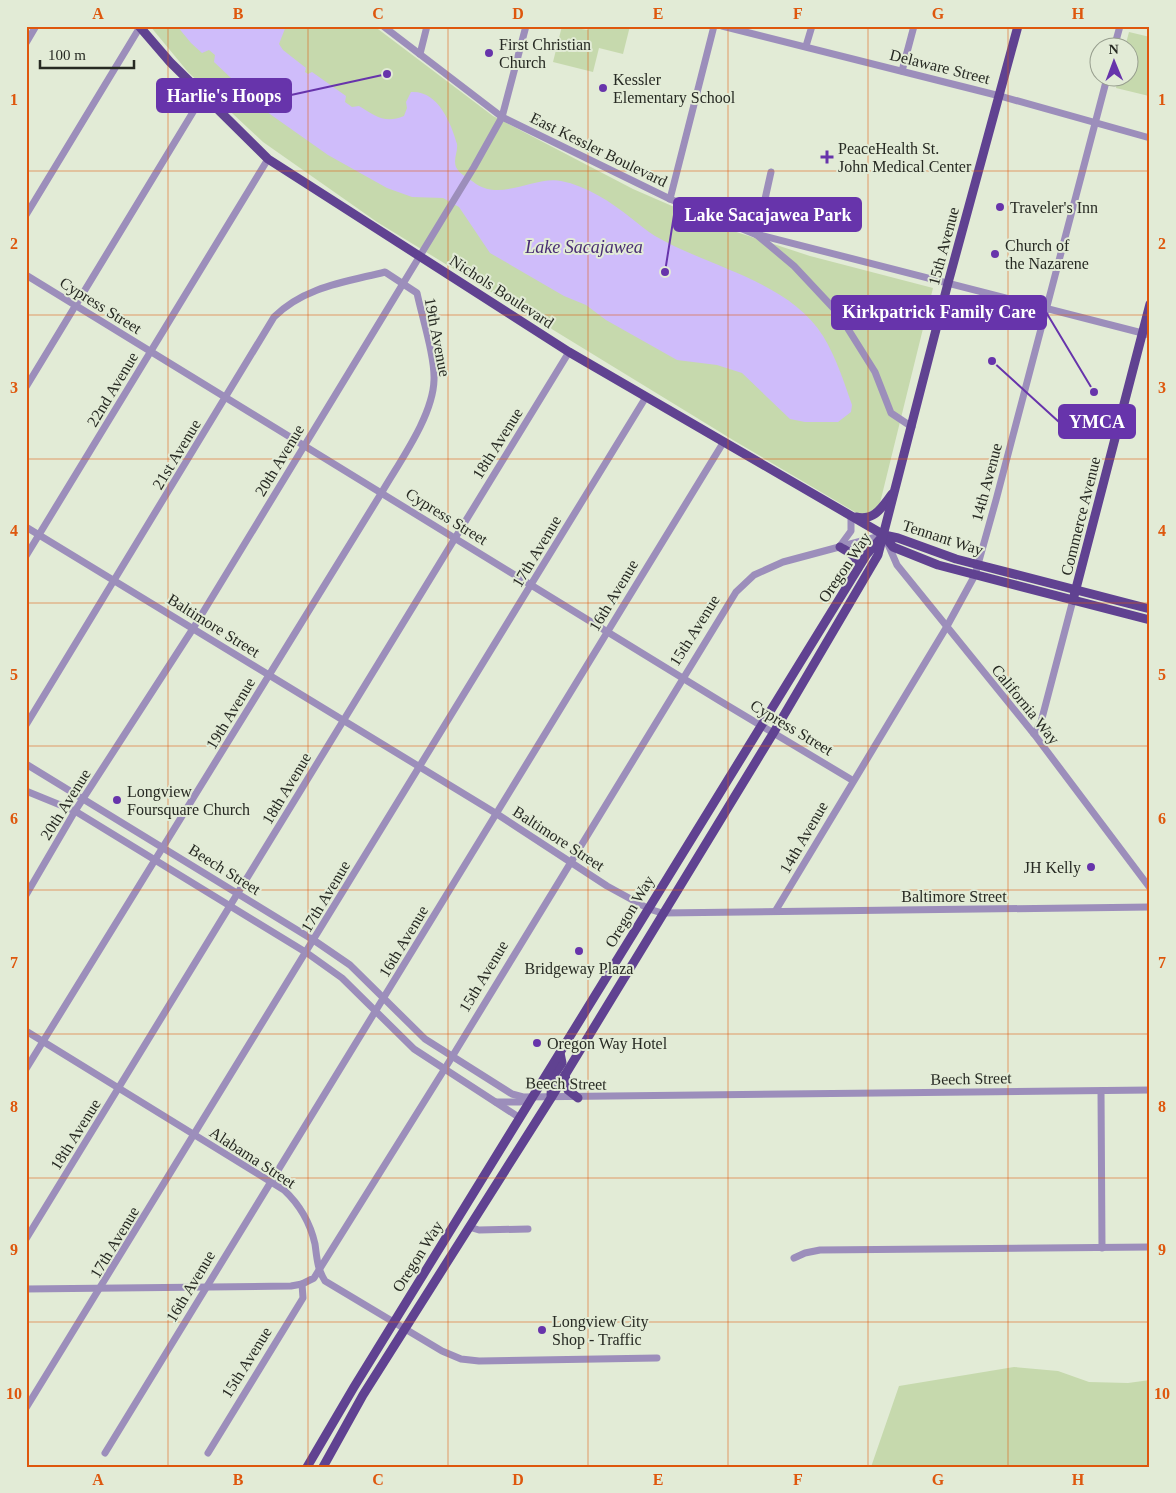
<svg xmlns="http://www.w3.org/2000/svg" width="1176" height="1493" font-family="'Times New Roman',serif">
<rect width="100%" height="100%" fill="#e2ebd6"/>
<g fill="#c6d9ad">
<path d="M150,26H374L493,116L633,189L718,226L810,256L933,288L880,503L876,511L860,515L733,440L377,222L263,142L188,72Z"/>
<path d="M562,26L588,30L590,26H630L623,54L599,48L593,72L553,62Z"/>
<path d="M1129,32L1150,37L1149,96L1116,88L1118,78H1128V48L1125,47Z"/>
<path d="M1014,1367L1058,1371L1089,1382L1128,1383L1150,1380V1467H871L899,1386Z"/>
</g>
<path fill="#cfbcfa" d="M177,26H286L279,44L283,50L306,68L305,72L308,74L312,72L346,96L345,102L352,107L359,106C375,116 385,124 404,116L407,108L406,102L411,92C438,90 451,123 457,144C458,152 453,159 456,167C459,174 470,179 476,184C502,201 535,176 561,181C587,186 611,202 631,218C639,224 647,231 655,236C708,267 789,281 823,336C836,357 844,382 852,405L851,412L838,422H805L790,419L742,373L717,365L677,360L606,320L586,305L564,296L490,253L459,207L443,198L412,197L387,188L328,155L267,112L214,62L215,55L209,50L202,53L191,43Z"/>
<g fill="none" stroke-linecap="round" stroke-linejoin="round">
<g stroke="#9c8ebb" stroke-width="7">
<path d="M383,26L502,117L670,199L757,235L794,266L838,313L875,372L891,413L912,427"/>
<path d="M722,26L1000,96L1150,138"/>
<path d="M26,43L36,26"/>
<path d="M806,46L812,26"/>
<path d="M1114,48L1120,26"/>
<path d="M420,54L427,26"/>
<path d="M902,71L914,26"/>
<path d="M670,199L714,26"/>
<path d="M26,215L140,27"/>
<path d="M757,235L771,172"/>
<path d="M760,235L1150,335"/>
<path d="M26,275L720,701L852,780"/>
<path d="M26,387L204,94"/>
<path d="M26,527L497,814L607,886L649,909L662,913L1150,907"/>
<path d="M840,546L851,531V517"/>
<path d="M26,556L268,159"/>
<path d="M26,725L274,317C304,287 345,282 385,272L417,293C422,317 435,357 434,380C433,416 400,461 382,492L26,1069"/>
<path d="M1034,734L1041,722L1073,600"/>
<path d="M26,764L315,941L350,965L425,1039L512,1094L523,1097L1150,1090"/>
<path d="M26,791L75,811L307,953L342,978L414,1049L520,1118"/>
<path d="M26,895L75,811L194,627L474,167L502,117L526,26"/>
<path d="M776,910L946,628L975,575L996,500L1107,78"/>
<path d="M26,1031L284,1190C300,1205 310,1222 315,1244C317,1258 317,1268 325,1281L442,1351L461,1359L479,1361L657,1358"/>
<path d="M1101,1091L1102,1248"/>
<path d="M496,1102H520L529,1099"/>
<path d="M469,1227L479,1230L528,1229"/>
<path d="M26,1239L569,352"/>
<path d="M794,1258L805,1253L820,1250L1150,1247"/>
<path d="M26,1289L291,1286L302,1284L314,1278L444,1070L736,592L754,575L783,562L884,535L897,565L1034,734L1150,888"/>
<path d="M26,1408L646,397"/>
<path d="M105,1453L723,443"/>
<path d="M208,1453L303,1298L302,1284"/>
</g>
<g stroke="#604291" stroke-width="9">
<path d="M139,26L170,62L268,159L569,352L884,535L898,538L956,559L1150,609"/>
<path d="M856,517C875,521 882,507 892,494"/>
<path d="M884,535L893,547L938,565L1150,620"/>
<path d="M840,547C848,552 859,556 858,568"/>
<path d="M1073,600L1150,304"/>
<path d="M565,1075L568,1090L578,1098"/>
<path d="M551,1095L552,1078L562,1063L560,1053"/>
<path d="M307,1467L354,1387L867,554L881,538"/>
<path d="M323,1467L363,1395L551,1098L774,732L878,555L948,283L1018,26"/>
</g>
</g>
<path fill="none" stroke="#de570d" stroke-width="1" stroke-opacity="0.55" d="M168,26V1467M308,26V1467M448,26V1467M588,26V1467M728,26V1467M868,26V1467M1008,26V1467M26,171H1150M26,315H1150M26,459H1150M26,603H1150M26,746H1150M26,890H1150M26,1034H1150M26,1178H1150M26,1322H1150"/>
<g fill="#6734ab" stroke="#e2ebd6" stroke-width="2">
<circle cx="489" cy="53" r="5"/>
<circle cx="603" cy="88" r="5"/>
<path d="M824.5 149.5h5v5h5v5h-5v5h-5v-5h-5v-5h5z"/>
<circle cx="1000" cy="207" r="5"/>
<circle cx="995" cy="254" r="5"/>
<circle cx="117" cy="800" r="5"/>
<circle cx="1091" cy="867" r="5"/>
<circle cx="579" cy="951" r="5"/>
<circle cx="537" cy="1043" r="5"/>
<circle cx="542" cy="1330" r="5"/>
</g>
<g text-anchor="middle" stroke-width="4" stroke-linejoin="round" paint-order="stroke">
<g font-size="16" fill="#272a23" stroke="#e2ebd6" text-anchor="start">
<text x="499" y="50">First Christian<tspan x="499" dy="18">Church</tspan></text>
<text x="613" y="85">Kessler<tspan x="613" dy="18">Elementary School</tspan></text>
<text x="838" y="154">PeaceHealth St.<tspan x="838" dy="18">John Medical Center</tspan></text>
<text x="1010" y="213">Traveler's Inn</text>
<text x="1005" y="251">Church of<tspan x="1005" dy="18">the Nazarene</tspan></text>
<text x="127" y="797">Longview<tspan x="127" dy="18">Foursquare Church</tspan></text>
<text x="1081" y="873" text-anchor="end">JH Kelly</text>
<text x="579" y="974" text-anchor="middle">Bridgeway Plaza</text>
<text x="547" y="1049">Oregon Way Hotel</text>
<text x="552" y="1327">Longview City<tspan x="552" dy="18">Shop - Traffic</tspan></text>
</g>
<g font-size="16" fill="#272a23" stroke="#e2ebd6">
<text transform="translate(940 66) rotate(14)" y="6">Delaware Street</text>
<text transform="translate(599 149) rotate(26)" y="6">East Kessler Boulevard</text>
<text transform="translate(943 246) rotate(-75)" y="6">15th Avenue</text>
<text transform="translate(502 291) rotate(33)" y="6">Nichols Boulevard</text>
<text transform="translate(101 305) rotate(32)" y="6">Cypress Street</text>
<text transform="translate(438 337) rotate(79)" y="6">19th Avenue</text>
<text transform="translate(112 389) rotate(-59)" y="6">22nd Avenue</text>
<text transform="translate(497 443) rotate(-58)" y="6">18th Avenue</text>
<text transform="translate(176 454) rotate(-59)" y="6">21st Avenue</text>
<text transform="translate(279 460) rotate(-59)" y="6">20th Avenue</text>
<text transform="translate(986 482) rotate(-75)" y="6">14th Avenue</text>
<text transform="translate(447 516) rotate(32)" y="6">Cypress Street</text>
<text transform="translate(1080 516) rotate(-76)" y="6">Commerce Avenue</text>
<text transform="translate(943 537) rotate(18)" y="6">Tennant Way</text>
<text transform="translate(536 551) rotate(-59)" y="6">17th Avenue</text>
<text transform="translate(844 567) rotate(-56)" y="6">Oregon Way</text>
<text transform="translate(613 595) rotate(-59)" y="6">16th Avenue</text>
<text transform="translate(214 625) rotate(32)" y="6">Baltimore Street</text>
<text transform="translate(694 630) rotate(-58)" y="6">15th Avenue</text>
<text transform="translate(1026 704) rotate(51)" y="6">California Way</text>
<text transform="translate(230 713) rotate(-59)" y="6">19th Avenue</text>
<text transform="translate(792 727) rotate(31)" y="6">Cypress Street</text>
<text transform="translate(286 788) rotate(-59)" y="6">18th Avenue</text>
<text transform="translate(65 804) rotate(-58)" y="6">20th Avenue</text>
<text transform="translate(803 837) rotate(-60)" y="6">14th Avenue</text>
<text transform="translate(559 838) rotate(33)" y="6">Baltimore Street</text>
<text transform="translate(225 869) rotate(32)" y="6">Beech Street</text>
<text transform="translate(325 896) rotate(-59)" y="6">17th Avenue</text>
<text x="954" y="902">Baltimore Street</text>
<text transform="translate(629 911) rotate(-59)" y="6">Oregon Way</text>
<text transform="translate(403 941) rotate(-59)" y="6">16th Avenue</text>
<text transform="translate(483 976) rotate(-59)" y="6">15th Avenue</text>
<text transform="translate(971 1078) rotate(-1)" y="6">Beech Street</text>
<text transform="translate(566 1083) rotate(1)" y="6">Beech Street</text>
<text transform="translate(75 1134) rotate(-58)" y="6">18th Avenue</text>
<text transform="translate(253 1157) rotate(33)" y="6">Alabama Street</text>
<text transform="translate(114 1242) rotate(-59)" y="6">17th Avenue</text>
<text transform="translate(417 1256) rotate(-58)" y="6">Oregon Way</text>
<text transform="translate(190 1286) rotate(-59)" y="6">16th Avenue</text>
<text transform="translate(246 1362) rotate(-58)" y="6">15th Avenue</text>
</g>
<g font-size="18" font-style="italic" fill="#482c72" stroke="#e2ebd6">
<text x="584" y="253">Lake Sacajawea</text>
</g>
</g>
<path fill="none" stroke="#6734ab" stroke-width="2" d="M387 74L291 95M665 272L674 215M1094 392L1046 312M992 361L1059 422"/>
<g fill="#6734ab" stroke="#e2ebd6" stroke-width="2">
<circle cx="387" cy="74" r="5"/>
<circle cx="665" cy="272" r="5"/>
<circle cx="1094" cy="392" r="5"/>
<circle cx="992" cy="361" r="5"/>
</g>
<g fill="#6734ab" stroke="#6734ab" stroke-width="2">
<rect x="157" y="79" width="134" height="33" rx="5"/>
<rect x="674" y="198" width="187" height="33" rx="5"/>
<rect x="832" y="296" width="214" height="33" rx="5"/>
<rect x="1059" y="405" width="76" height="33" rx="5"/>
</g>
<g font-size="18" text-anchor="middle" font-weight="bold" fill="#fff">
<text x="224" y="102">Harlie's Hoops</text>
<text x="768" y="221">Lake Sacajawea Park</text>
<text x="939" y="318">Kirkpatrick Family Care</text>
<text x="1097" y="428">YMCA</text>
</g>
<rect width="1176" height="1493" fill="none" stroke="#e2ebd6" stroke-width="55"/>
<g transform="translate(1114 62) rotate(359)"><circle r="24" fill="#e2ebd6" stroke="#979e8e"/>
<path d="M0-4L9 19L0 12L-9 19Z" fill="#6734ab"/>
<text y="-8" font-size="14" font-weight="bold" text-anchor="middle" fill="#272a23">N</text>
</g>
<path d="M40 60v8h94v-8" fill="none" stroke="#272a23" stroke-width="2.5"/>
<text x="48" y="60" font-size="15" fill="#272a23" stroke="#e2ebd6" stroke-width="4" paint-order="stroke">100 m</text>
<rect x="28" y="28" width="1120" height="1438" fill="none" stroke="#de570d" stroke-width="2"/>
<g font-size="16" text-anchor="middle" font-weight="bold" fill="#de570d">
<text x="98" y="19">A</text>
<text x="238" y="19">B</text>
<text x="378" y="19">C</text>
<text x="518" y="19">D</text>
<text x="658" y="19">E</text>
<text x="798" y="19">F</text>
<text x="938" y="19">G</text>
<text x="1078" y="19">H</text>
<text x="14" y="105">1</text>
<text x="1162" y="105">1</text>
<text x="14" y="249">2</text>
<text x="1162" y="249">2</text>
<text x="14" y="393">3</text>
<text x="1162" y="393">3</text>
<text x="14" y="536">4</text>
<text x="1162" y="536">4</text>
<text x="14" y="680">5</text>
<text x="1162" y="680">5</text>
<text x="14" y="824">6</text>
<text x="1162" y="824">6</text>
<text x="14" y="968">7</text>
<text x="1162" y="968">7</text>
<text x="14" y="1112">8</text>
<text x="1162" y="1112">8</text>
<text x="14" y="1255">9</text>
<text x="1162" y="1255">9</text>
<text x="14" y="1399">10</text>
<text x="1162" y="1399">10</text>
<text x="98" y="1485">A</text>
<text x="238" y="1485">B</text>
<text x="378" y="1485">C</text>
<text x="518" y="1485">D</text>
<text x="658" y="1485">E</text>
<text x="798" y="1485">F</text>
<text x="938" y="1485">G</text>
<text x="1078" y="1485">H</text>
</g>
</svg>
